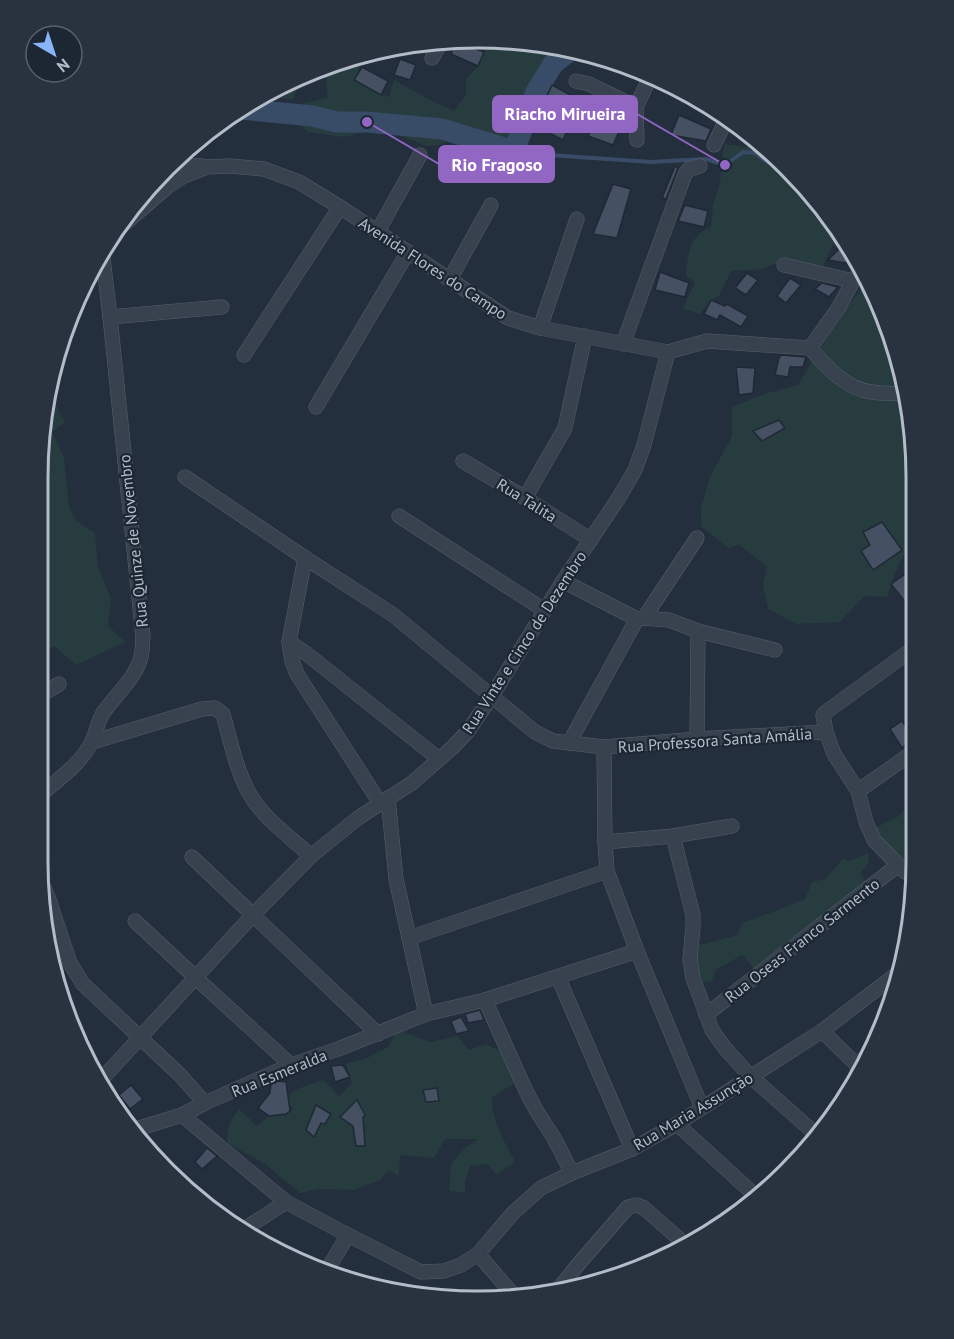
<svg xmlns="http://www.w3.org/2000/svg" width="954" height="1339" font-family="'PT Sans',sans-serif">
<rect width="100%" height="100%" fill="#242f3e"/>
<g fill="#263c3f">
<path d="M506,38L524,47L531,43L565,48L546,62L502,160L451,140L439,145L427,146L391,132L371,131L344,137L308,132L300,125L303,103L328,98L325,70C334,58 353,57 367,53L354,80L381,95L389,97L394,80L430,100L454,111L466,95V79L478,66L484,52L493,39Z"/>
<path d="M313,71L301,81L292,100L261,95Z"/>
<path d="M724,144L763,149L765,147L808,187L846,250L833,244L821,270L782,261L762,269L731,271L719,296L711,300L700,314L683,309L695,282L686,276C688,254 688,236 711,227L713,205L720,182Z"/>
<path d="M866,281L883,308L913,419V539L897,568L887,597L864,596L840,622L796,624L768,609L763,586L767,566L739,545L728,548L701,526V506L711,475L732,436V407L764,394L798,385L825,340Z"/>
<path d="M46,394L55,404L65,422L52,432L64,458L69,507L76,521L95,533L98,567L111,599L108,626L125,642L76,665L54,646L41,652Z"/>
<path d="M915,796V874L913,877L875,828L899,816Z"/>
<path d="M868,853L869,863L860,873L868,884L759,975L742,955L715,970L712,981L699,983L696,959V946L738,935L742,923L783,908L805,899L812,882L825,879L843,859L851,861Z"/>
<path d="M398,1030L430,1042L457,1036L469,1050L486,1044L504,1053L515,1083L492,1097C491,1120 505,1142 515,1162L497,1175L487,1164L470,1166L465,1182V1193L449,1191L451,1164L465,1148L478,1139H445L434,1158L400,1155L399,1176L389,1170L380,1180L354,1190L320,1189L300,1193L264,1163L227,1143L229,1124L239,1109L257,1126L269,1116L286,1114L294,1108L282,1100L297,1089L323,1080L339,1096L352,1083L346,1064L365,1059L388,1047Z"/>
</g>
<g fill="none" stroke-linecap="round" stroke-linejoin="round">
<path stroke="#394c67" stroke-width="4" d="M514,151L520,153L651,162L706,159L725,165L743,152L756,153C764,161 774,167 786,168"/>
<path stroke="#394c67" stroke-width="21" d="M240,109L313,116L336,122H367L442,129L514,151L536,92L553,64L572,49"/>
</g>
<g fill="#455162" stroke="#1f2835" stroke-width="1.5">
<path d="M456,41L484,52L478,66L451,54Z"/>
<path d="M400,59L416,65L410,80L394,75Z"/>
<path d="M362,67L388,81L381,95L354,80Z"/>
<path d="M552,85L580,100L563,140L534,125Z"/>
<path d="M606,103L627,113L613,145L588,136Z"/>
<path d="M679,115L711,129L706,141L671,135Z"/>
<path d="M675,166L678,168L666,199L662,198Z"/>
<path d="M613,184L631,189L617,238L593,234Z"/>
<path d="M685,205L708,211L704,227L678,221Z"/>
<path d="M841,247L847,250L850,255L846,263L828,260Z"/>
<path d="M660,272L689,283L685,297L655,290Z"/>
<path d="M747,273L758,280L746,295L735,288Z"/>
<path d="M790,278L801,285L786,303L777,296Z"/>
<path d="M822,283L838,287L829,297L815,289Z"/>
<path d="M711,300L725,306L727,304L748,316L741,327L720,315L717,320L704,314Z"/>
<path d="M781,355L806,357L803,367H790L788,377L775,375L779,358Z"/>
<path d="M736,367L755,368L753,393L739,395Z"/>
<path d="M779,420L785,428L762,441L753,431Z"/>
<path d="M882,522L902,550L873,570L861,551L870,545L863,532Z"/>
<path d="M914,568V613L891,584Z"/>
<path d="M902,721L913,738L902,748L890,729Z"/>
<path d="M480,1010L484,1020L468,1023L465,1014Z"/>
<path d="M461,1017L469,1031L456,1034L451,1021Z"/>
<path d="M343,1065L350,1077L335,1082L331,1066Z"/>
<path d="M277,1081L286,1082L290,1111L286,1114L269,1116L258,1108L270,1093L271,1084Z"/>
<path d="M131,1085L143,1099L130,1109L119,1095Z"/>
<path d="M437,1088L439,1101L426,1102L423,1090Z"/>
<path d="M357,1100L365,1115L363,1117L365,1146H356L353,1126L340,1117Z"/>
<path d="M316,1105L331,1114L325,1124L321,1123L314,1137L306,1130Z"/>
<path d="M207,1148L217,1156L202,1169L195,1162Z"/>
</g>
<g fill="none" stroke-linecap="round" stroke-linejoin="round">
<defs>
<g id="minor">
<path d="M432,58L442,41"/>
<path d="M576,81L589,84L636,107"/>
<path d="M637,140L636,107L651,75"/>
<path d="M714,145L727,118"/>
<path d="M173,164L202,166"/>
<path d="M122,226L167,187L184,176L207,167L230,166L264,169L299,182L340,207L508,318L540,328L668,352L707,341L810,348"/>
<path d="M378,231L420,155"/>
<path d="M784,265L853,281"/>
<path d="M450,279L491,205"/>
<path d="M110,317L222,307"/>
<path d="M540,328L577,219"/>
<path d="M623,344L685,174L689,169L700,166"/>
<path d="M810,348C827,367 845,389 872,392C883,394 895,393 906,394"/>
<path d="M810,348L839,307L853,281L860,272"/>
<path d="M244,355L340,207"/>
<path d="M316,407L408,252"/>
<path d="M463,461L525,498L591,540"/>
<path d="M185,477L305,558L392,614L535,732L553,741L604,747L697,739L826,732"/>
<path d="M525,498L565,428L585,336"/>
<path d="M399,516L544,610"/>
<path d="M913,541V548"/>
<path d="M305,558L289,642L292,661L297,674L380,803"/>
<path d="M563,581L637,619"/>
<path d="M644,618L697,538"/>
<path d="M637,619L644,618L669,620L698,631L775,650"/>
<path d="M289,642L307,654L439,759"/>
<path d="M914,648L826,712L823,715L826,732L834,754L858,791L866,822L874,840L903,870L916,879"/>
<path d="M41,695L59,684"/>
<path d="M697,739L698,631"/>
<path d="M92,742L202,709L215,708L223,714C230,740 236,769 249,793C263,818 290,837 311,856"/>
<path d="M569,743L637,619"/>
<path d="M604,747L605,842L607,871L637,951L702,1108"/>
<path d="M858,791L915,751"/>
<path d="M39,796C57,780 80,765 91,743C96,734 97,723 103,713C115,695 134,680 140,660C143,653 142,644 143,637L110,317L102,250"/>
<path d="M388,798L396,879L426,1014"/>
<path d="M673,836L693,915V927L690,959L693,978L712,1030L724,1047L750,1076L819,1137"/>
<path d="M605,842L673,836L732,826"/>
<path d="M192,857L378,1034"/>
<path d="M39,875L48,897L70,963L83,984L179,1074L205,1103"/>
<path d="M135,921L196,978L291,1065"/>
<path d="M409,938L607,871"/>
<path d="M558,977L632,1149"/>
<path d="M485,1000L526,1091L536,1110L554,1138L572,1173"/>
<path d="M706,1015L898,865"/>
<path d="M822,1031L862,1070"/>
<path d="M857,1066L875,1046"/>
<path d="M100,1081L252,916L311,856L358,818L412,783L453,747L468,731L492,696L563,581L618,499L635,470L644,445L668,352"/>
<path d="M182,1115L286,1202L348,1235L421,1272L444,1271L461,1265L478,1254L512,1214L541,1188L572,1173L632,1149L677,1124L822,1031L898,973L902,974"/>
<path d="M677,1124L758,1198"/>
<path d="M133,1130L182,1115L205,1103L291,1065L338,1049L426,1014L485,1000L637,951"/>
<path d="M243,1230L286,1202"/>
<path d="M478,1254L516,1298"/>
<path d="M327,1270L348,1235"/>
<path d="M557,1291L576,1267L628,1207L637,1205L644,1208L687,1246"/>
</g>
</defs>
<use href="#minor" stroke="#565f6c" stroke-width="15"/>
<use href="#minor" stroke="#38414e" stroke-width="14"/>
</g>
<g text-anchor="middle" stroke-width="4.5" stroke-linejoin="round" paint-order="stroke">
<g font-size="16" fill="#b4bcc9" stroke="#1d2633">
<text transform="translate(433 268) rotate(33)" y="6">Avenida Flores do Campo</text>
<text transform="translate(527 500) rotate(32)" y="6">Rua Talita</text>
<text transform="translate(133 541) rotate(-96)" y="6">Rua Quinze de Novembro</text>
<text transform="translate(524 642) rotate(-57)" y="6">Rua Vinte e Cinco de Dezembro</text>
<text transform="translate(715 740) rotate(-4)" y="6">Rua Professora Santa Amália</text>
<text transform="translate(802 940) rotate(-38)" y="6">Rua Oseas Franco Sarmento</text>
<text transform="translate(279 1073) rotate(-22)" y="6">Rua Esmeralda</text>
<text transform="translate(693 1111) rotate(-31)" y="6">Rua Maria Assunção</text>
</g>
</g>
<path d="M0 0H954V1339H0ZM477 48H477A429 429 0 0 1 906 477V862A429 429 0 0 1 477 1291H477A429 429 0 0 1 48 862V477A429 429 0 0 1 477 48Z" fill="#29323f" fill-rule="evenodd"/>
<path fill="none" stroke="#b4bcc9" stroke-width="3" d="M477 48H477A429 429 0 0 1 906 477V862A429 429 0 0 1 477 1291H477A429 429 0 0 1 48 862V477A429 429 0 0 1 477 48Z"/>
<path fill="none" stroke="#9266c3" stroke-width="2" d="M725 165L637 114M367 122L439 164"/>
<g fill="#9266c3" stroke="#1d2633" stroke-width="2">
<circle cx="725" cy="165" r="6"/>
<circle cx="367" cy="122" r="6"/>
</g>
<g fill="#9266c3" stroke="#9266c3" stroke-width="2">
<rect x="493" y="96" width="144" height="36" rx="6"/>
<rect x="439" y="146" width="115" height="36" rx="6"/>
</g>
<g font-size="18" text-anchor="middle" font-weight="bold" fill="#fff">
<text x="565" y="120">Riacho Mirueira</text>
<text x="497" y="171">Rio Fragoso</text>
</g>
<g transform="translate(54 54) rotate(141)"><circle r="28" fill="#1d2633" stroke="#59626f" stroke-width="1.5"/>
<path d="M0-4.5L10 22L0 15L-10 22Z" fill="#8ab4f8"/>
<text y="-9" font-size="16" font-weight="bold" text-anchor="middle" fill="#b4bcc9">N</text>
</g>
</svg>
